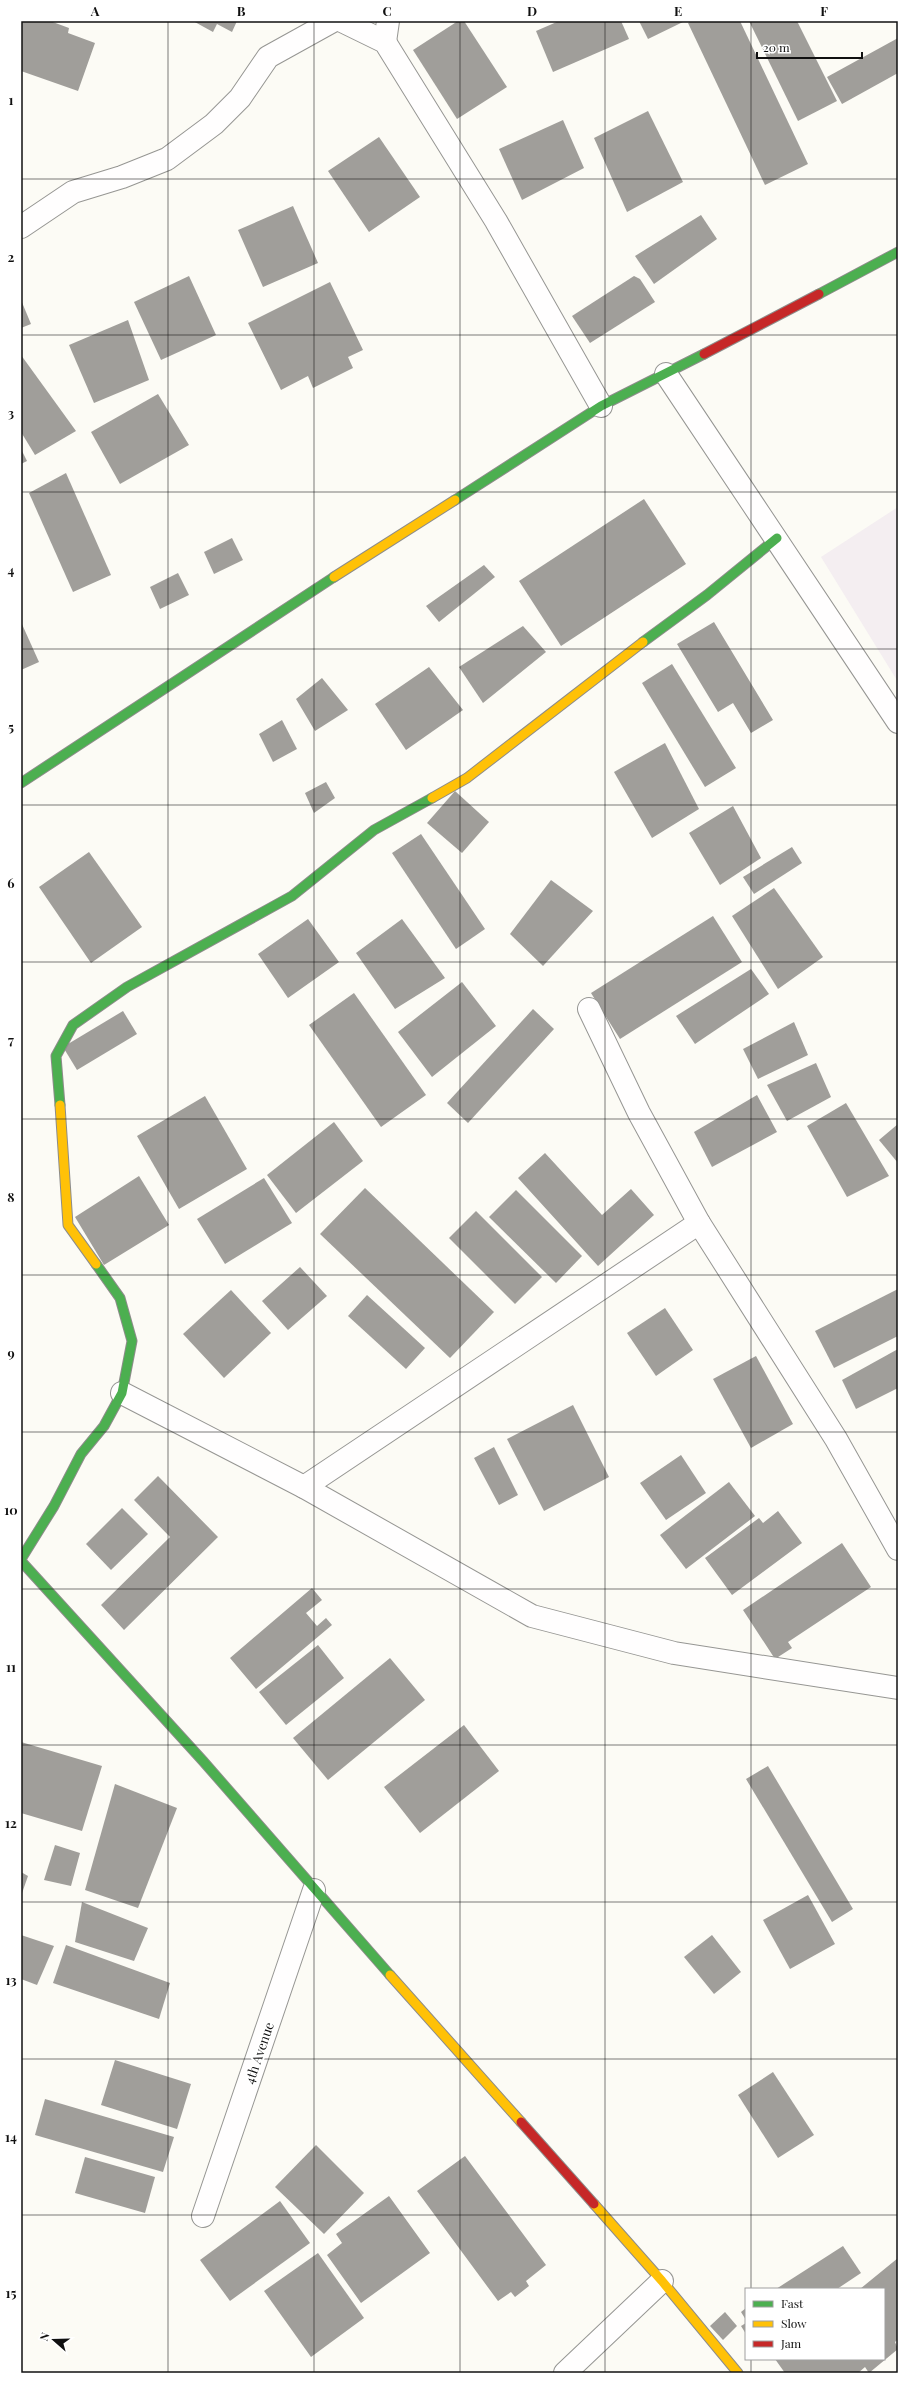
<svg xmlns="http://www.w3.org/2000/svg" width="919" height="2394" font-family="'Playfair Display',serif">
<rect width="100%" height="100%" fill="#fcfbf5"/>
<path fill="#f4eef1" d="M898,507V682L821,557Z"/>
<g fill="#a09e9a">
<path d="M21,21H50L69,28L68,33L95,43L78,91L21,71Z"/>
<path d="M193,21H237L232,32L217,24L213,32Z"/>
<path d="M458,21H464L507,87L457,119L413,50Z"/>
<path d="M559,21H621L629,39L553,72L536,31Z"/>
<path d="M639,21H685L648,39Z"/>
<path d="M691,21H740L808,164L765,185L688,23Z"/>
<path d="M749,21H797L837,101L798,121Z"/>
<path d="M898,38V73L842,104L827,77Z"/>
<path d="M648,111L683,182L627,212L594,138Z"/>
<path d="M563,120L584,168L522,200L499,149Z"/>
<path d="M379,137L420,197L369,232L328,171Z"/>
<path d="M293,206L318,263L263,287L238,230Z"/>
<path d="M701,215L717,239L654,284L635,256Z"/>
<path d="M189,276L216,335L161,360L134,302Z"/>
<path d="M634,276L640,279L655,302L590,343L572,316Z"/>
<path d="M330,282L363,350L348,357L353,368L313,388L308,376L281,390L248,323Z"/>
<path d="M21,300L31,324L21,328Z"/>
<path d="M128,320L149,380L94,403L69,345Z"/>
<path d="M21,355L76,431L35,455L21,432Z"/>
<path d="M158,394L189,445L120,484L91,432Z"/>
<path d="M21,449L27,461L21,464Z"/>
<path d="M66,473L111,575L73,592L29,493Z"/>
<path d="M644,499L686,564L561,646L519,581Z"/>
<path d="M232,538L243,560L214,574L204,552Z"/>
<path d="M484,565L495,577L439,622L426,606Z"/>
<path d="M178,573L189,595L160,609L150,587Z"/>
<path d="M21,622L39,662L21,670Z"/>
<path d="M714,622L773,720L751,733L733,703L718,712L677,644Z"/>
<path d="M523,626L546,652L483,703L459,667Z"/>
<path d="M672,664L736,768L705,787L642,683Z"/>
<path d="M429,667L463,710L406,750L375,704Z"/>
<path d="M322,678L348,710L315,731L296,699Z"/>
<path d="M282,720L297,749L273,762L259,734Z"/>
<path d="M665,743L699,809L652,838L614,772Z"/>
<path d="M326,782L335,798L314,813L305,793Z"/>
<path d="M455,791L489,822L462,853L427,823Z"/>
<path d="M733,806L761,858L720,885L689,833Z"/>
<path d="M421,834L485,929L456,949L392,853Z"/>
<path d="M792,847L802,863L754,894L743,877Z"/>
<path d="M89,852L142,927L91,963L39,887Z"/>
<path d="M551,880L593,911L543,966L510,934Z"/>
<path d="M774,888L823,957L778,989L732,916Z"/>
<path d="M713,916L742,962L620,1039L591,993Z"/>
<path d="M308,919L339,962L288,998L258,954Z"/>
<path d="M402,919L445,978L395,1009L356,953Z"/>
<path d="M751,969L769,994L695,1044L676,1016Z"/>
<path d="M462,982L496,1026L432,1077L398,1032Z"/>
<path d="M354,993L426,1095L381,1127L309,1025Z"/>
<path d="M533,1009L554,1029L468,1123L447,1103Z"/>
<path d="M123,1011L137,1034L77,1070L63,1047Z"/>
<path d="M794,1022L808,1055L758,1079L743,1049Z"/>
<path d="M816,1063L831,1097L787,1121L767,1085Z"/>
<path d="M757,1095L777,1132L712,1167L694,1132Z"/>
<path d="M205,1096L247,1169L179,1209L137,1136Z"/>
<path d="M846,1103L889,1176L847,1197L807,1126Z"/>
<path d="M334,1122L363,1161L296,1213L267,1175Z"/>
<path d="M898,1124V1163L879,1140Z"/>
<path d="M545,1153L602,1215L631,1189L654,1215L598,1266L518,1178Z"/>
<path d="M139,1176L169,1225L104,1265L75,1217Z"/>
<path d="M264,1178L292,1223L225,1264L197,1219Z"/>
<path d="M365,1188L494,1312L450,1358L320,1234Z"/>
<path d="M516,1190L582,1256L556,1283L489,1217Z"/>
<path d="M476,1211L542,1277L515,1304L449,1238Z"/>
<path d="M300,1267L327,1296L288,1330L262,1301Z"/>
<path d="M898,1289V1336L834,1368L815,1331Z"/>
<path d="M231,1290L271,1333L224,1378L183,1334Z"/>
<path d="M367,1295L425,1348L406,1369L348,1316Z"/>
<path d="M665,1308L693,1350L656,1376L627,1333Z"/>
<path d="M898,1349V1388L856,1409L842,1380Z"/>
<path d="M756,1356L793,1424L751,1448L713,1379Z"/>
<path d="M573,1405L609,1477L544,1511L507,1439Z"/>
<path d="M494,1447L518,1495L499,1505L474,1458Z"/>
<path d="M681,1455L706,1493L666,1520L640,1483Z"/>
<path d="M158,1476L218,1537L124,1630L101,1605L170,1537L134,1500Z"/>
<path d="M729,1482L755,1516L686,1569L660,1535Z"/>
<path d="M122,1508L148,1534L111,1570L86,1544Z"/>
<path d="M778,1511L802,1543L732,1595L705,1558L759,1518L763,1523Z"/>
<path d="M842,1543L871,1587L788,1642L792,1648L775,1659L743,1610Z"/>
<path d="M312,1588L322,1600L306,1613L317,1626L326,1618L332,1625L256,1689L230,1658Z"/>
<path d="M318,1645L344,1678L286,1725L259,1692Z"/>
<path d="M390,1658L425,1700L328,1780L293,1738Z"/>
<path d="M464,1725L499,1771L420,1833L384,1787Z"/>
<path d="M21,1742L102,1766L82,1831L21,1813Z"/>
<path d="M768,1766L853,1909L832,1922L746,1779Z"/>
<path d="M115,1784L177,1808L138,1908L85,1890Z"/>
<path d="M55,1845L80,1853L71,1886L44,1880Z"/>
<path d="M21,1872L28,1876L21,1896Z"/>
<path d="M808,1895L835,1944L790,1969L763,1920Z"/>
<path d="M82,1902L148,1928L134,1961L75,1942Z"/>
<path d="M21,1935L54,1946L37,1985L21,1979Z"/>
<path d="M712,1935L741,1972L714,1994L684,1957Z"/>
<path d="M66,1945L170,1983L159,2019L53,1983Z"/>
<path d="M115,2060L191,2084L177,2129L101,2105Z"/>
<path d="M773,2072L814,2135L778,2158L738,2095Z"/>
<path d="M45,2099L174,2137L163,2172L35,2135Z"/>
<path d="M316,2145L364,2193L324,2234L275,2187Z"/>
<path d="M465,2156L546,2265L526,2281L529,2286L515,2297L511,2292L498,2301L417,2191Z"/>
<path d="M85,2157L155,2177L145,2213L75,2193Z"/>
<path d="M389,2196L430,2253L361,2303L327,2255L342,2243L336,2234Z"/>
<path d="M280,2201L310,2243L230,2301L200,2260Z"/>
<path d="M843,2246L861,2273L837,2289H776Z"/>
<path d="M318,2253L364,2318L311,2357L264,2291Z"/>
<path d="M898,2258V2339L895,2342L898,2349L869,2373L865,2367L858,2373H785L775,2359H884V2289H860Z"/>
<path d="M746,2308V2320L741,2312Z"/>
<path d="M725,2312L737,2326L723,2340L710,2326Z"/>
<path d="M746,2323V2334L741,2326Z"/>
</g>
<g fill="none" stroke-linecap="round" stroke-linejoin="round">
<defs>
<g id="street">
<path d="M342,21L385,42L496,221L601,406"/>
<path d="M385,42L388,21"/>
<path d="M21,227L73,192L122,177L167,159L214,124L240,98L268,57L333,21"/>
<path d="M666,374L898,722"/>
<path d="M589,1009L639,1113L699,1223L836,1439L898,1549"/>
<path d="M122,1393L304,1487L532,1616L674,1653L898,1688"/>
<path d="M304,1487L699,1223"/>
<path d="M203,2216L314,1890"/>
<path d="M565,2373L662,2281"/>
</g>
<g id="fast">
<path d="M819,294L898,252"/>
<path d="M455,500L601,406L704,354"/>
<path d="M643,642L707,595L777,538"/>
<path d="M21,783L334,577"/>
<path d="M60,1105L56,1056L73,1025L127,987L292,896L374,830L432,798"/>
<path d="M21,1559L54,1506L81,1454L104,1426L122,1393L132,1341L120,1298L96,1264"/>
<path d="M21,1561L203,1761L390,1975"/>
</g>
<g id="slow">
<path d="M334,577L455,500"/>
<path d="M432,798L467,778L643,642"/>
<path d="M60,1105L68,1225L96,1264"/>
<path d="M390,1975L521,2122"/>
<path d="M594,2204L662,2281L738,2373"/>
</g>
<g id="jam">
<path d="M704,354L819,294"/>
<path d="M521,2122L594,2204"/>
</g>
</defs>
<use href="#street" stroke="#969693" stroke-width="24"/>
<use href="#fast" stroke="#8d8c8a" stroke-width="11"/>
<use href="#slow" stroke="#8d8c8a" stroke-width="11"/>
<use href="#jam" stroke="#8d8c8a" stroke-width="11"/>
<use href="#street" stroke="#fffefe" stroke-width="22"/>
<use href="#fast" stroke="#4caf50" stroke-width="9"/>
<use href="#slow" stroke="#ffc107" stroke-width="9"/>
<use href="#jam" stroke="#c62828" stroke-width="9"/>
</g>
<path fill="none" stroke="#101010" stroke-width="1" stroke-opacity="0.55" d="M168,21V2373M314,21V2373M460,21V2373M605,21V2373M751,21V2289M21,179H898M21,335H898M21,492H898M21,649H898M21,805H898M21,962H898M21,1119H898M21,1275H898M21,1432H898M21,1589H898M21,1745H898M21,1902H898M21,2059H898M21,2215H898M751,2359V2373"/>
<g text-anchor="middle" stroke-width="4" stroke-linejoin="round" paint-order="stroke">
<g font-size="13" fill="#101010" stroke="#fff">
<text transform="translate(259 2053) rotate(-71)" y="5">4th Avenue</text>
</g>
</g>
<rect width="919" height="2394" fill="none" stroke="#ffffff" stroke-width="44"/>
<rect x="745" y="2288" width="140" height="72" fill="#ffffff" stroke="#9f9f9f"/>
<rect x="753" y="2301" width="20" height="6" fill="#4caf50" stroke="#9f9f9f"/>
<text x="781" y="2308" font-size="12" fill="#101010">Fast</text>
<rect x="753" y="2321" width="20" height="6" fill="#ffc107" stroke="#9f9f9f"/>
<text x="781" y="2328" font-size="12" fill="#101010">Slow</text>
<rect x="753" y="2341" width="20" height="6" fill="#c62828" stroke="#9f9f9f"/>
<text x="781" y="2348" font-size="12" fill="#101010">Jam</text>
<g transform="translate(54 2340) rotate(290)" stroke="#ffffff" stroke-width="3" paint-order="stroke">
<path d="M0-3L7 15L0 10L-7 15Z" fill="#101010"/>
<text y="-6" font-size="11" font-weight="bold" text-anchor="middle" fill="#101010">N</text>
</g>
<path d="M757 52v6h105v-6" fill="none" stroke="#101010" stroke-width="2"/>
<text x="763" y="52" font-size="12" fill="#101010" stroke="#ffffff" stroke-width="3" paint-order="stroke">20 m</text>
<rect x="22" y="22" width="875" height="2350" fill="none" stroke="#101010" stroke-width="1.5"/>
<g font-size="13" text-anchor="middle" font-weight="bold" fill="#101010">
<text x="95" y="16">A</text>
<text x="241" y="16">B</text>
<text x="387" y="16">C</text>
<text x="532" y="16">D</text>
<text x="678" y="16">E</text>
<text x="824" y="16">F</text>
<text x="11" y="105">1</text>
<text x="11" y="262">2</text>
<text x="11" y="418">3</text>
<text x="11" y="575">4</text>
<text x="11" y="732">5</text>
<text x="11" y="888">6</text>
<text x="11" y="1045">7</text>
<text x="11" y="1202">8</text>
<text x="11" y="1358">9</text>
<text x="11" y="1515">10</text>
<text x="11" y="1672">11</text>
<text x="11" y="1828">12</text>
<text x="11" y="1985">13</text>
<text x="11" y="2142">14</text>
<text x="11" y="2298">15</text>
</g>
</svg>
